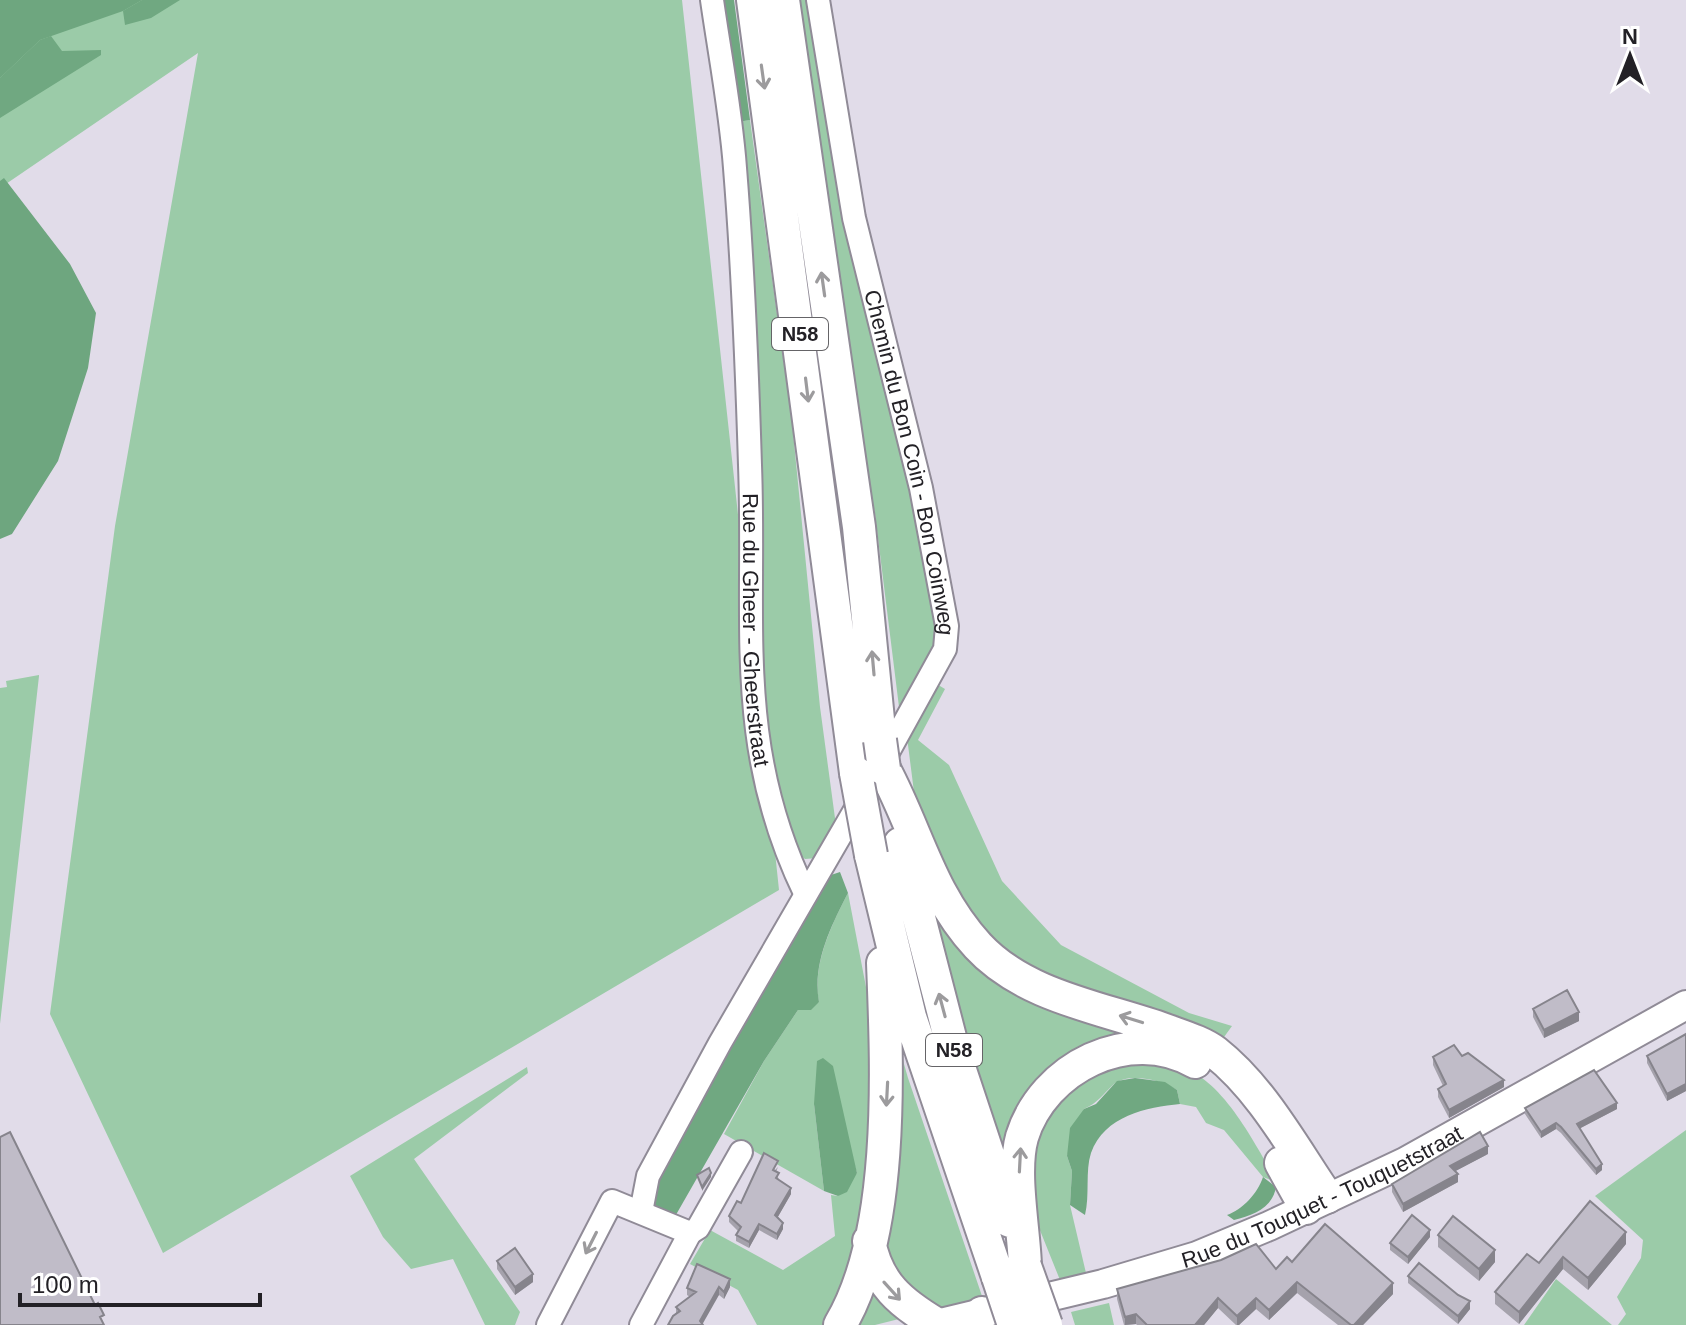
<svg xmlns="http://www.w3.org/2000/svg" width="1686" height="1325" viewBox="0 0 1686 1325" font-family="Arial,sans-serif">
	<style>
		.green { fill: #9bcba8 }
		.forest { fill: #70a881 }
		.water { fill: #6ea67f }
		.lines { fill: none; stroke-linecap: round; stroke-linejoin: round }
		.minor-casing { stroke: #908b97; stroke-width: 26 }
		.major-casing { stroke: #908b97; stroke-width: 32 }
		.highway-casing { stroke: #908b97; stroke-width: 36 }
		.minor { stroke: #fff; stroke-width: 22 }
		.major { stroke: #fff; stroke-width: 28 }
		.highway { stroke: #fff; stroke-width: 32 }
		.highway-bridge-casing { stroke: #908b97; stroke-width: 36; stroke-linecap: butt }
		.highway-bridge { stroke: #fff; stroke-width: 32 }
		.wall { fill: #a5a2ac }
		.shaded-wall { fill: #86848c }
		.building { fill: #c0bcc8; stroke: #86848c; stroke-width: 2 }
		.oneway { stroke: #9c9b9d }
		.labels { text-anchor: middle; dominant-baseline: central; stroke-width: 6; stroke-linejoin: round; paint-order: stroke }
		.shield { fill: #fff; stroke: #656467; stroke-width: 2 }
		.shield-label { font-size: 20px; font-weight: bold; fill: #232126 }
		.street-label { font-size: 22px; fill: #232126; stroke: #fff }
	</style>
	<rect width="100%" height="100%" fill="#e1dce9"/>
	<!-- green -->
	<path class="green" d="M0,0H682L757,689L738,122L750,120L792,422L820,707L837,833L818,858L805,859L792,848L766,767L779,890L163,1253L50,1014L115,526L198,53L0,188Z
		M797,0H813L913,479L941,638L900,715L875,514L855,409Z
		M39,675V676L0,1024V688L7,687L6,681Z
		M935,683L945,689L918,740L949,765L1002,881L1061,945L1189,1013L1232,1026L1219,1044L1045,978L989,940L928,852L914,792L907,737Z
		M848,893L870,1008L876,1107L858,1245L830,1325H757L738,1290L690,1264L710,1230L783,1270L835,1236L831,1195L838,1196L857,1173L852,1157L814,1104L824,1191L724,1134L764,1061L798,1010L819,1002C812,965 831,926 848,893Z
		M927,911L940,913L976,954L1209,1058L1244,1099L1203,1062L1078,1059L1010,1176L991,1128Z
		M888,1008L908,1078L983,1299L926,1313L907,1301L876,1239Z
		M1115,1062C1133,1063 1155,1060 1172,1064C1220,1074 1250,1136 1273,1174L1271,1180L1263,1177L1224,1130L1206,1123L1196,1107L1180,1104L1177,1090C1162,1080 1129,1072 1114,1084C1103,1094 1098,1103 1084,1109L1067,1156L1072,1171L1070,1205L1086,1273L1060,1280L1029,1203L1025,1175L1048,1105Z
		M527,1067L528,1073L414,1159L520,1312L515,1325H485L453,1259L411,1269L383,1237L350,1176Z
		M1686,1130V1325H1618L1626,1314L1617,1297L1641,1258L1643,1240L1595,1196Z
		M868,1275L907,1317L875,1325H848Z
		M1556,1279L1612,1325H1524Z
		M1109,1303L1114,1325H1075L1071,1312Z"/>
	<!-- forest -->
	<path class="forest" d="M142,0H180L151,18L125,25L123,11Z
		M720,0H734L750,120L738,122Z
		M51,36L62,51L101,50V55L0,118V78L40,40Z
		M840,872L848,893C831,926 812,964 819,1002L811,1010H798L764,1061L673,1220L648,1208L656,1183L708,1086L828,876Z
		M823,1058L833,1066L857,1173L847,1192L838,1196L824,1191L814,1104L817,1061Z
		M1135,1078L1165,1082L1177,1090L1180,1104C1147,1107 1104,1116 1091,1153C1085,1171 1090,1195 1085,1215L1070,1205L1072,1171L1067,1156L1070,1128L1084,1109L1096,1104L1117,1081Z
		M1263,1177L1276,1187C1272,1209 1253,1215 1234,1220L1227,1215C1242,1210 1258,1193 1263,1177Z"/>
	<!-- water -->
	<path class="water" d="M0,0H142L123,11L40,40L0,78Z
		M4,178L70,264L96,313L88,368L58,461L12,534L0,539V181Z"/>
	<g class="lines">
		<!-- minor casing -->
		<g class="minor-casing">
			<g id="minor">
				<path id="s1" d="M712,0C720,56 731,112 735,168C743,267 747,367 750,465C756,622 733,745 805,893"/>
				<path id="s2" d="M818,0L854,218L921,488L947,626L945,649L881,765"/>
				<path d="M641,1212L648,1176L720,1043L862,798"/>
				<path d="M690,1233L698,1228L741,1152"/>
				<path d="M548,1325L612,1201L690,1233L641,1325"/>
			</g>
		</g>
		<!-- major casing -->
		<g class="major-casing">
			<g id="major">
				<path id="s3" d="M932,1325L1103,1284L1197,1256L1269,1226L1405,1162L1686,1005"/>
			</g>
		</g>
		<!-- highway casing -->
		<g class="highway-casing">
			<path id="highway" d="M753,0L856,773
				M783,0L859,527L880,740
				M884,769C917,830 929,893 978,946C1025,997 1104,1008 1165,1030C1181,1036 1202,1042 1215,1052C1262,1089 1294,1149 1327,1197
				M900,844L953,1049L1010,1221
				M871,855L910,1017L998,1277
				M1281,1163L1306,1208
				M869,1241C877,1284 901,1303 936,1324
				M1025,1266C1024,1229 1012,1172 1022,1137C1043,1068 1129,1024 1195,1062
				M840,1325C895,1233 887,1067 883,963
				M974,1325L982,1313"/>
		</g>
		<!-- minor -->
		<use href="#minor" class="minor"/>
		<!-- major -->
		<use href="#major" class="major"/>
		<!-- highway -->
		<use href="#highway" class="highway"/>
		<!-- highway-bridge casing -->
		<g class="highway-bridge-casing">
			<path id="highway-bridge" d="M880,740L884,769
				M856,773L871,855
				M1025,1266L1046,1325
				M998,1277L1014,1325"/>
		</g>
		<!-- highway-bridge -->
		<use href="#highway-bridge" class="highway-bridge"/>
	</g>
	<!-- wall -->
	<path class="wall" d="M1533,1009L1579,1021L1544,1038L1533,1017Z
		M1686,1034V1091L1667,1101L1647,1063V1056Z
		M1462,1056L1504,1087L1449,1118L1438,1097V1089L1443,1086L1433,1065V1057Z
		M1525,1108L1617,1109L1580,1128L1602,1170L1596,1175L1561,1133L1556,1129L1541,1138L1525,1114Z
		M1488,1154L1455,1171L1458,1182L1403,1212L1392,1192V1184Z
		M778,1167L776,1172L779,1180L791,1194L777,1218L783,1229L777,1240L759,1230L749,1248L736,1241V1235L738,1231L729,1222V1216Z
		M1438,1235L1495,1262L1479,1281L1438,1247Z
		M1430,1237L1408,1264L1390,1250V1243Z
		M1626,1244L1588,1290L1563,1269L1519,1324L1495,1304V1292L1539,1263Z
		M497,1261L533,1282L515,1295L497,1269Z
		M1292,1262L1393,1294L1363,1325H1338L1297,1293L1269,1320L1256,1309L1239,1325H1236L1218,1308L1204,1325H1137L1136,1324L1124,1325L1117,1299V1289L1276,1269Z
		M1408,1276L1470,1309L1458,1324L1408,1283Z
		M730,1287L724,1299L719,1295L676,1314V1307L690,1297L687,1295V1288Z"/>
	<!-- shaded-wall -->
	<path class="shaded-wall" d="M1579,1012V1021L1544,1038V1030Z
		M1504,1080V1087L1449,1118V1110Z
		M1686,1084V1091L1667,1101V1094Z
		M1617,1103V1109L1577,1130V1124Z
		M1556,1123V1129L1541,1138V1132Z
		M1488,1146V1154L1450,1174V1166Z
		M1602,1164V1170L1596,1175V1169Z
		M711,1173V1177L702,1191V1187Z
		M1458,1174V1182L1403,1212V1204Z
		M791,1188V1194L775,1222V1215Z
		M783,1223V1229L777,1240V1234Z
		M759,1224V1230L749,1248V1242Z
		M1430,1230V1237L1408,1264V1257Z
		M1626,1232V1244L1588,1290V1278Z
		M1495,1250V1262L1479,1281V1269Z
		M1563,1257V1269L1519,1324V1312Z
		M533,1274V1282L515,1295V1287Z
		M730,1279V1287L724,1299V1292Z
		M1297,1282V1293L1269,1320V1310Z
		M1393,1283V1294L1363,1325H1354Z
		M719,1287V1295L702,1325L700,1321Z
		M1218,1298V1308L1204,1325H1195Z
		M1256,1298V1309L1239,1325H1237V1316Z
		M1470,1301V1309L1458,1324V1316Z
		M1136,1314V1324L1125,1325V1317Z"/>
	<!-- building -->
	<path class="building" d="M1567,990L1579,1012L1544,1030L1533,1009Z
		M1686,1034V1084L1667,1094L1647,1056Z
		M1454,1045L1462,1056L1468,1053L1504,1080L1449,1110L1438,1089L1446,1084L1433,1057Z
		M1594,1070L1617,1103L1577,1124L1602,1164L1596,1169L1561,1127L1556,1123L1541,1132L1525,1108Z
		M10,1132L95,1305L98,1303L104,1315L100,1317L104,1325H0V1137Z
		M1480,1132L1488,1146L1450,1166L1458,1174L1403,1204L1392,1184Z
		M764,1153L778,1161L773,1170L779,1173L776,1178L791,1188L775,1215L783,1223L777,1234L759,1224L749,1242L736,1235L741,1227L729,1216L737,1201L741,1203Z
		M709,1168L711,1173L702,1187L697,1175Z
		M1590,1201L1626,1232L1588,1278L1563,1257L1519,1312L1495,1292L1527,1254L1539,1263Z
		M1412,1215L1430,1230L1408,1257L1390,1243Z
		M1453,1216L1495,1250L1479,1269L1438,1235Z
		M1325,1224L1393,1283L1354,1325H1351L1297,1282L1269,1310L1256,1298L1237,1316L1218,1298L1195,1325H1147L1136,1314L1125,1317L1117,1289L1221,1260L1256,1244L1276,1269L1287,1257L1292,1262Z
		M515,1248L533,1274L515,1287L497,1261Z
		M1419,1263L1458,1295L1470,1301L1458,1316L1408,1276Z
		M697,1264L730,1279L724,1292L719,1287L700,1321L703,1325H668L673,1316L680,1311L676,1307L696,1292L687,1288Z"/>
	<!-- one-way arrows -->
	<defs><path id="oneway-shaft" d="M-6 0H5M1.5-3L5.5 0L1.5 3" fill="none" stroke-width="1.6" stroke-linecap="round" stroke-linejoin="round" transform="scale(2)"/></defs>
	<g class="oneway">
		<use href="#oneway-shaft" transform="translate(763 77) rotate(82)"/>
		<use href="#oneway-shaft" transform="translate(823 284) rotate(-98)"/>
		<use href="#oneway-shaft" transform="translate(807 390) rotate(83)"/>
		<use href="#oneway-shaft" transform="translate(873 663) rotate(-95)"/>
		<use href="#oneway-shaft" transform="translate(942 1005) rotate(-105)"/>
		<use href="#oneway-shaft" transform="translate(1131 1019) rotate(-163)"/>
		<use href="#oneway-shaft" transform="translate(887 1094) rotate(93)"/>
		<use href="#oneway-shaft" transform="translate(1020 1160) rotate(-87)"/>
		<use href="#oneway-shaft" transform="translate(591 1243) rotate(117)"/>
		<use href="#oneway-shaft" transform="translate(892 1291) rotate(48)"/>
	</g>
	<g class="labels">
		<!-- shield labels -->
		<g class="shield">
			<rect x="772" y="318" width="56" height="32" rx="6"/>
			<rect x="926" y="1034" width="56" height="32" rx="6"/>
		</g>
		<g class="shield-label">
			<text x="800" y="334">N58</text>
			<text x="954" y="1050">N58</text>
		</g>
		<!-- street labels -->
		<g class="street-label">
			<text stroke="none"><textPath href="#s2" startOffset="472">Chemin du Bon Coin - Bon Coinweg</textPath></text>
			<text stroke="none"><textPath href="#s1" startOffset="632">Rue du Gheer - Gheerstraat</textPath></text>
			<text stroke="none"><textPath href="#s3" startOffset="412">Rue du Touquet - Touquetstraat</textPath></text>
		</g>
	</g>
	<!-- north arrow -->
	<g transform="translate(1630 56)" stroke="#ffffff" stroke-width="6" paint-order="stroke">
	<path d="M0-6L14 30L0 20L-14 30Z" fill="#232126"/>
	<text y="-12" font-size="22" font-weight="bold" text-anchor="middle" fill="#232126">N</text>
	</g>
	<!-- scale -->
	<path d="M20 1293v12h240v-12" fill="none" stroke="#232126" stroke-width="4"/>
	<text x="32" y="1293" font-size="24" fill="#232126" stroke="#ffffff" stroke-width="6" paint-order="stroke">100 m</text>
</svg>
